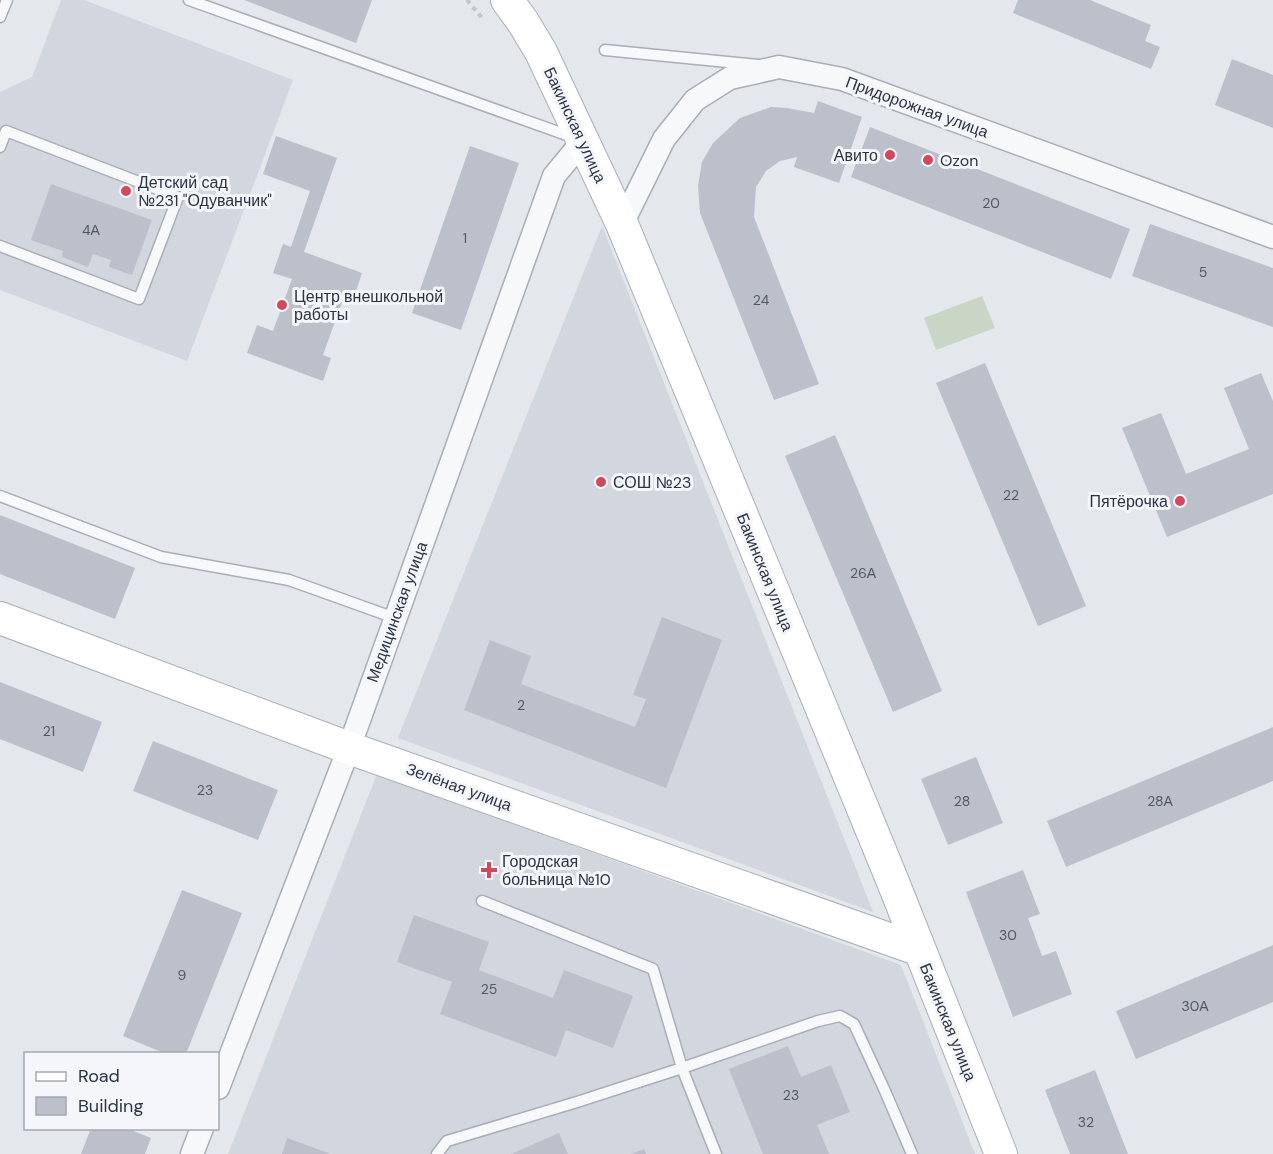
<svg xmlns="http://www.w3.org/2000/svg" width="1273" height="1154" viewBox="0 0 1273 1154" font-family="'DM Sans',sans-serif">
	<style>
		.built { fill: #d2d6de }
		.green { fill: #c9d6c5 }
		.building { fill: #bbc0ca }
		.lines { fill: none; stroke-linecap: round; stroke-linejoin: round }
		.lane-casing { stroke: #a9aeb7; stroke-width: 13 }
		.street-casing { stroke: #a9aeb7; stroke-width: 25 }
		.secondary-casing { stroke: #a9aeb7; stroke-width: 34 }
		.path { stroke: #c2c5cb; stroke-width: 4; stroke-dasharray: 4.5 4.5; stroke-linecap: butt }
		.lane { stroke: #f7f8fa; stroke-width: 10 }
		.street { stroke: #f7f8fa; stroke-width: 22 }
		.secondary { stroke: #fff; stroke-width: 32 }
		.poi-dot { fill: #d1495b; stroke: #f4f6f9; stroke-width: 2 }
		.labels { text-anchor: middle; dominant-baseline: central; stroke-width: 6; stroke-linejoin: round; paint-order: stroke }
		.number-label { font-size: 14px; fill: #4f5766 }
		.street-label { font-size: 16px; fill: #2b3445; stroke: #f4f6f9 }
		.poi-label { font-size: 16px; fill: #2b3445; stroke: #f4f6f9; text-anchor: start }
	</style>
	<rect width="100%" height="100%" fill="#e4e7ec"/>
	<!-- built -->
	<path class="built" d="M61,0H84L293,80L187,361L0,290V92L32,77Z
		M602,226L873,912L398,738Z
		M377,774L901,965L975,1154H228Z"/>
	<!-- green -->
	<path class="green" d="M982,296L995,328L936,350L924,318Z"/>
	<!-- building -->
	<path class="building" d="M244,0H372L356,43Z
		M1018,0H1090L1151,25L1145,41L1160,47L1151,69L1013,13Z
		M1232,59L1273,75V128L1215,105Z
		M818,101L862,117L839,183L794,167L797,157L780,161L766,171L756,187L754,217L819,384L774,400L700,213L698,186L702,162L713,143L740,118L771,107L787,108L814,113Z
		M870,127L1130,229L1111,279L851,177Z
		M276,136L337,158L304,252L362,273L354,297L345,294L323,355L331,358L323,381L247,353L257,325L273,331L292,279L273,273L283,244L291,247L310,191L263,174Z
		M470,146L519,163L461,330L412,313Z
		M51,184L152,220L132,275L109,267L111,260L93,254L88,267L62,257L63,251L31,240Z
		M1150,224L1273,268V327L1132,276Z
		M985,363L1086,606L1038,626L936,383Z
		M1261,373L1273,401V494L1167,537L1122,428L1161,413L1186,474L1249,449L1224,388Z
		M835,435L942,691L893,712L785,456Z
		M0,515L135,568L115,619L0,574Z
		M662,617L722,640L666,788L464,710L490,640L531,656L521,684L635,727L646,699L633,695Z
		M0,682L102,722L83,772L0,739Z
		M1273,727V781L1066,867L1047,821Z
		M153,741L278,790L258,840L133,791Z
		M976,757L1003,823L948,845L921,779Z
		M1023,870L1040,914L1028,918L1042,956L1056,951L1072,994L1013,1017L966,892Z
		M182,890L242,913L186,1054H166L123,1036Z
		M414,915L489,942L479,970L553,998L564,970L633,996L613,1048L566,1030L556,1057L440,1014L452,982L397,962Z
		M1273,945V1002L1136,1059L1116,1011Z
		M788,1046L801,1077L831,1065L850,1112L817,1125L829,1154H763L729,1069Z
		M1095,1070L1128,1154H1070L1045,1090Z
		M91,1128H126L151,1138L145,1154H81Z
		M559,1133L568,1154H511Z
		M287,1138L331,1154H282Z
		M644,1149L646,1154H631Z"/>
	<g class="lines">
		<!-- lane casing -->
		<g class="lane-casing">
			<path id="lane" d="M189,0L575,138
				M0,17L7,0
				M605,50L758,65
				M0,147L6,131L178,197L139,299L0,246
				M0,496L161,557L289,580L395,618
				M437,1154L447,1141L577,1102L682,1068L653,969L482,901
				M716,1154L682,1068L818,1021L840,1016L854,1024L885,1091L912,1154"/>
		</g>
		<!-- street casing -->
		<g class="street-casing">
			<path id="street" d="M622,224L664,139L695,100L730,78L779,67L842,79L1273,237
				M218,1088L349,748L554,176L583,141
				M192,1154L202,1128"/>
		</g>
		<!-- secondary casing -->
		<g class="secondary-casing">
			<path id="secondary" d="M507,0L523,22L541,52L622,224L891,877L1001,1154
				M0,618L349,748L920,950"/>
		</g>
		<!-- path -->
		<path class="path" d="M467,0L482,18"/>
		<!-- lane -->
		<use href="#lane" class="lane"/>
		<!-- street -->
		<use href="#street" class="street"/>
		<!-- secondary -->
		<use href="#secondary" class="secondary"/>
	</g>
	<!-- markers -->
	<g class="poi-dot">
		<circle cx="890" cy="155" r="6"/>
		<circle cx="928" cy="160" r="6"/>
		<circle cx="126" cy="191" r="6"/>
		<circle cx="282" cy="305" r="6"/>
		<circle cx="601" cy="482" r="6"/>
		<circle cx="1180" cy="501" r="6"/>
		<path d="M486 861h6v6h6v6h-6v6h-6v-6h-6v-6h6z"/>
	</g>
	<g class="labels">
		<!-- number labels -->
		<g class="number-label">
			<text x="991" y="203">20</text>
			<text x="91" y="230">4А</text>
			<text x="465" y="238">1</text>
			<text x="1203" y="272">5</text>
			<text x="761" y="300">24</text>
			<text x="1011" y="495">22</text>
			<text x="863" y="573">26А</text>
			<text x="521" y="705">2</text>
			<text x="49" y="731">21</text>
			<text x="205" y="790">23</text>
			<text x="962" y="801">28</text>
			<text x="1160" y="801">28А</text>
			<text x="1008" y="935">30</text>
			<text x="182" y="975">9</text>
			<text x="489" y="989">25</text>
			<text x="1195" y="1006">30А</text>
			<text x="791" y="1095">23</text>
			<text x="1086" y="1122">32</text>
		</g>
		<!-- street labels -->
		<g class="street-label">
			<text transform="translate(917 107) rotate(20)">Придорожная улица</text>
			<text transform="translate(575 125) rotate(65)">Бакинская улица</text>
			<text transform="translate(765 572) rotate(68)">Бакинская улица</text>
			<text transform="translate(397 612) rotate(-70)">Медицинская улица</text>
			<text transform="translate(459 787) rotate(20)">Зелёная улица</text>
			<text transform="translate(948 1022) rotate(68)">Бакинская улица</text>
		</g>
		<!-- poi labels -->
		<g class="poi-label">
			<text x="878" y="155" text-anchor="end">Авито</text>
			<text x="940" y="160">Ozon</text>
			<text x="138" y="182">Детский сад<tspan x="138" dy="18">№231 "Одуванчик"</tspan></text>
			<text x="294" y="296">Центр внешкольной<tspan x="294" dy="18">работы</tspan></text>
			<text x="613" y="482">СОШ №23</text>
			<text x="1168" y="501" text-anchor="end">Пятёрочка</text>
			<text x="502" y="861">Городская<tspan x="502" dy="18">больница №10</tspan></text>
		</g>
	</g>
	<!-- legend -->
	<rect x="24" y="1052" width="195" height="78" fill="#f4f6f9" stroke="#a4a8b1" stroke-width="1.5"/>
	<rect x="36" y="1072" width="30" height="9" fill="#ffffff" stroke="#a4a8b1" stroke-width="1.5"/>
	<text x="78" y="1082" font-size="18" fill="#2b3445">Road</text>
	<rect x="36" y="1097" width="30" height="18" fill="#bbc0ca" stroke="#a4a8b1" stroke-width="1.5"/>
	<text x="78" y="1112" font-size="18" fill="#2b3445">Building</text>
</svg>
